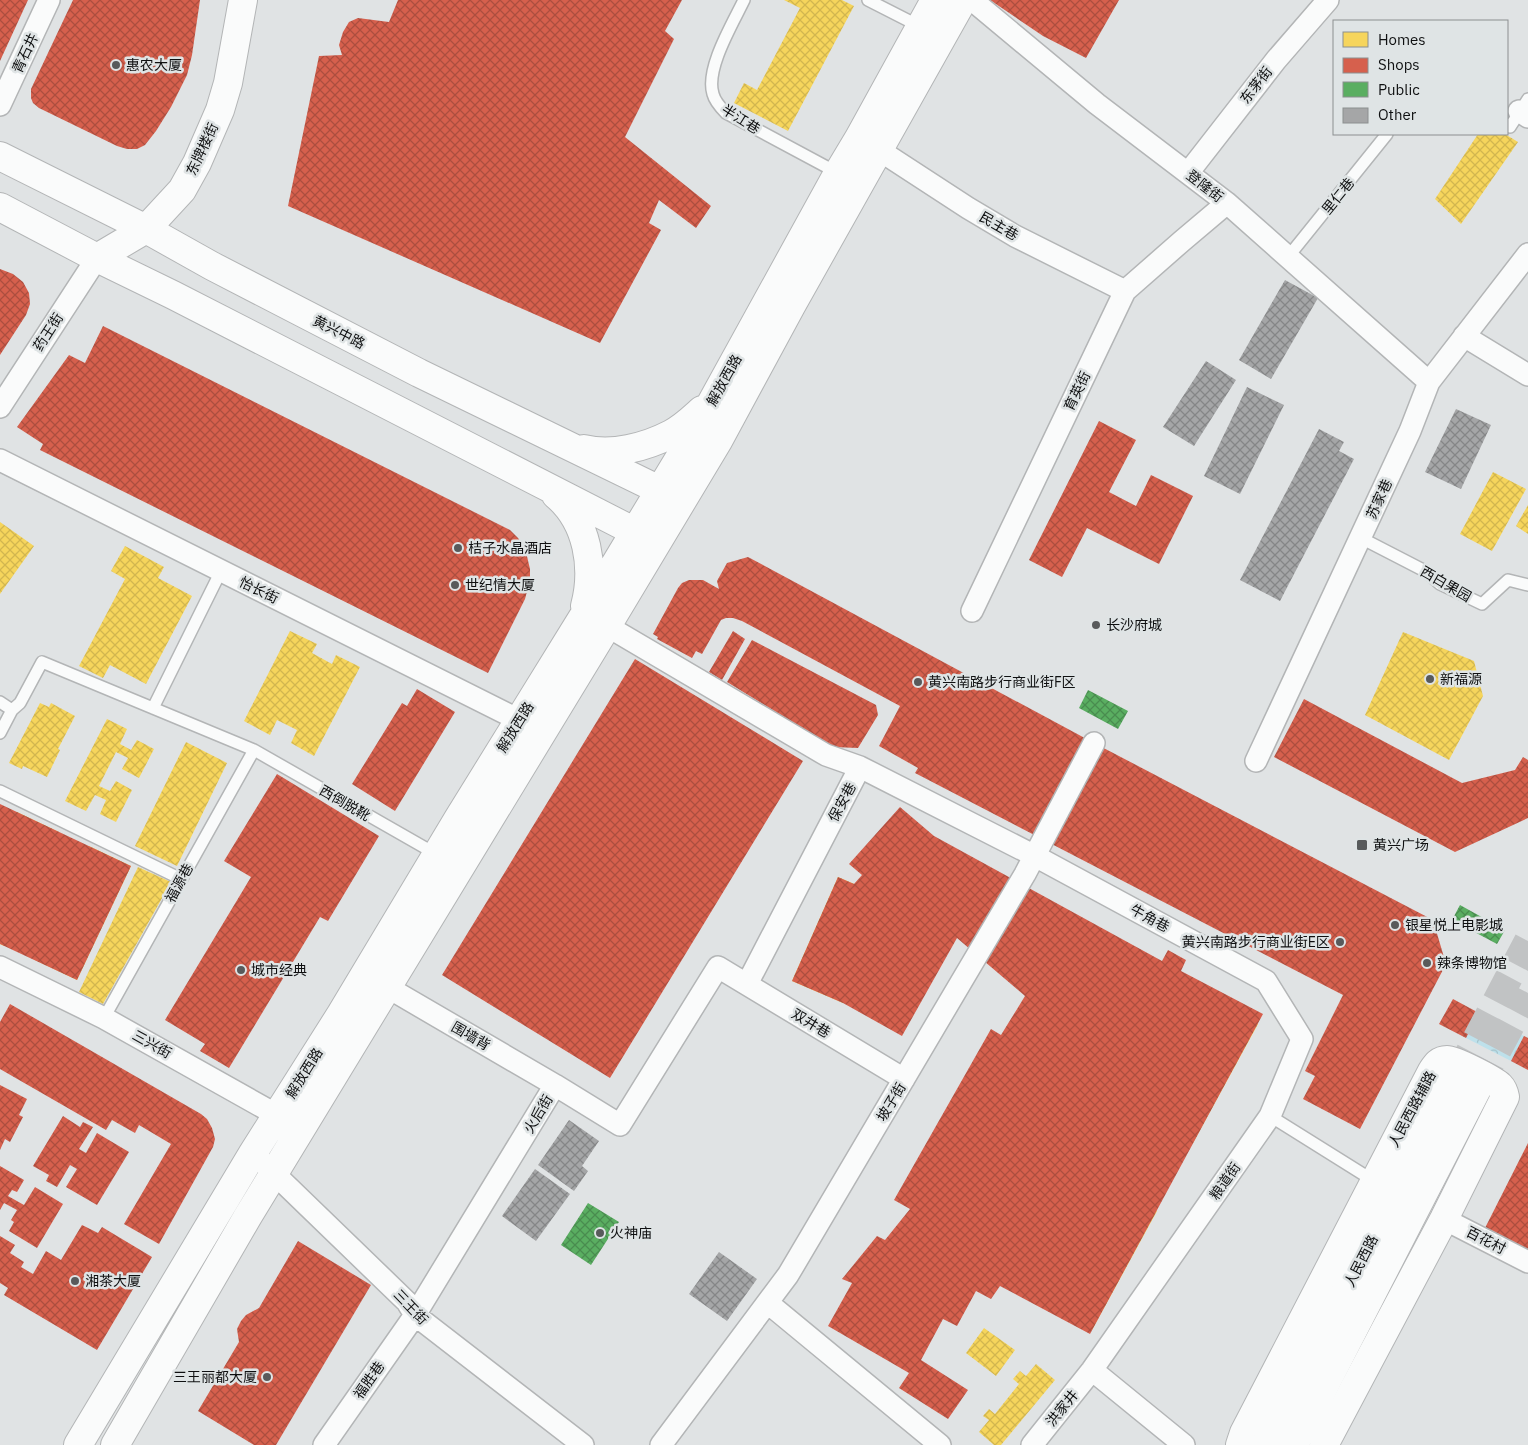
<svg xmlns="http://www.w3.org/2000/svg" width="1528" height="1445" viewBox="0 0 1528 1445" font-family="'IBM Plex Sans','Noto Sans SC',sans-serif">
	<style>
		.park { fill: url(#park-crowns) }
		.homes { fill: url(#homes-cross-hatch) }
		.shops { fill: url(#shops-cross-hatch) }
		.public { fill: url(#public-cross-hatch) }
		.building { fill: url(#building-cross-hatch) }
		.lines { fill: none; stroke-linecap: round; stroke-linejoin: round }
		.primary-tunnel { stroke: #c1c3c4; stroke-width: 28; stroke-dasharray: 28 14; stroke-linecap: butt }
		.lane-casing { stroke: #b3b5b6; stroke-width: 14 }
		.street-casing { stroke: #b3b5b6; stroke-width: 24 }
		.secondary-casing { stroke: #b3b5b6; stroke-width: 30 }
		.primary-casing { stroke: #b3b5b6; stroke-width: 30 }
		.lane { stroke: #fafbfb; stroke-width: 11 }
		.street { stroke: #fafbfb; stroke-width: 21 }
		.secondary { stroke: #fafbfb; stroke-width: 28 }
		.primary { stroke: #fafbfb; stroke-width: 28 }
		.poi-dot { fill: #585a5b; stroke: #dfe4e5; stroke-width: 2 }
		.labels { text-anchor: middle; dominant-baseline: central; stroke-width: 5; stroke-linejoin: round; paint-order: stroke }
		.street-label { font-size: 14px; fill: #0f1011; stroke: #dfe4e5 }
		.poi-label { font-size: 14px; fill: #0f1011; stroke: #dfe4e5; text-anchor: start }
	</style>
	<defs>
		<pattern id="park-crowns" width="20" height="18" patternUnits="userSpaceOnUse" patternTransform="scale(1.25)"><rect width="20" height="18" fill="#bee1eb"/><path d="M2 6a3 3 0 1 1 6 0M12 15a3 3 0 1 1 6 0" fill="none" stroke="#a2c0c8"/></pattern>
		<pattern id="homes-cross-hatch" width="8" height="8" patternUnits="userSpaceOnUse" patternTransform="scale(1.25)"><rect width="8" height="8" fill="#f6d55c"/><path d="M0 0l8 8M0 8l8-8" fill="none" stroke="#d2b64f"/></pattern>
		<pattern id="shops-cross-hatch" width="8" height="8" patternUnits="userSpaceOnUse" patternTransform="scale(1.25)"><rect width="8" height="8" fill="#d6604d"/><path d="M0 0l8 8M0 8l8-8" fill="none" stroke="#ac4e3f"/></pattern>
		<pattern id="public-cross-hatch" width="8" height="8" patternUnits="userSpaceOnUse" patternTransform="scale(1.25)"><rect width="8" height="8" fill="#5aae61"/><path d="M0 0l8 8M0 8l8-8" fill="none" stroke="#498c4f"/></pattern>
		<pattern id="building-cross-hatch" width="8" height="8" patternUnits="userSpaceOnUse" patternTransform="scale(1.25)"><rect width="8" height="8" fill="#a5a6a7"/><path d="M0 0l8 8M0 8l8-8" fill="none" stroke="#858687"/></pattern>
	</defs>
	<rect width="100%" height="100%" fill="#e0e3e4"/>
	<!-- park -->
	<path class="park" d="M1479,1013L1524,1036L1511,1061L1466,1038Z"/>
	<!-- homes -->
	<path class="homes" d="M784,0H842L854,6L788,131L734,103L744,83L757,90L800,8Z
		M1478,134H1505L1518,142L1461,224L1435,199Z
		M1493,472L1526,489L1492,551L1460,534Z
		M1528,505V534L1516,526Z
		M0,522L34,546L0,594Z
		M125,546L164,567L158,578L192,596L146,684L110,665L103,678L79,666L125,579L111,571Z
		M290,631L317,644L312,653L332,664L336,655L360,667L314,756L291,743L297,730L277,720L270,735L244,721Z
		M1403,632L1474,661L1483,696L1449,760L1365,715Z
		M40,703L49,707L51,703L75,716L58,749L60,750L47,777L23,766L22,769L9,763Z
		M107,719L127,729L120,744L131,750L137,740L154,749L139,778L122,769L128,758L116,752L99,786L110,791L116,781L132,790L116,822L100,814L106,800L95,795L86,811L65,801Z
		M186,742L227,763L177,866L135,846Z
		M17,812L59,832L4,946L0,944V848Z
		M89,846L131,866L77,980L35,960Z
		M138,867L171,882L103,1004L79,992Z
		M838,877L873,892L839,967L855,975L843,1003L792,981Z
		M1216,995L1232,1004L1223,1020L1233,1026L1240,1015L1258,1024L1193,1143L1173,1132L1180,1119L1171,1115L1163,1130L1146,1121L1169,1078L1179,1084L1180,1081L1186,1084L1189,1078L1196,1081L1208,1060L1200,1056L1206,1046L1191,1038Z
		M1114,1182L1131,1191L1122,1207L1132,1213L1139,1202L1157,1211L1092,1330L1072,1319L1078,1306L1070,1302L1062,1317L1045,1308L1068,1265L1077,1271L1079,1268L1085,1271L1088,1265L1095,1269L1107,1247L1099,1243L1105,1233L1090,1225Z
		M304,1248L328,1262L318,1280L336,1290L342,1278L364,1290L332,1346L308,1332L318,1314L305,1307L291,1331L264,1315L270,1304L267,1302L279,1281L291,1288L296,1280L284,1273L296,1252L300,1255Z
		M984,1328L1015,1350L996,1376L966,1353Z
		M249,1346L272,1359L261,1379L278,1389L286,1374L306,1386L274,1442L252,1429L262,1411L249,1404L235,1428L207,1412L211,1405L207,1402L222,1377L234,1384L238,1378L227,1372L239,1350L245,1354Z
		M1036,1364L1055,1380L1001,1445H994L979,1432L989,1420L983,1416L989,1409L995,1414L1019,1384L1013,1379L1020,1371L1026,1376Z"/>
	<!-- shops -->
	<path class="shops" d="M0,0H28L0,61Z
		M73,0H200L192,55L187,75L171,107L156,131L145,145L137,149H127L117,146L39,108L33,103L31,98V89Z
		M398,0H682L665,31L674,39L625,137L711,206L696,228L659,200L649,223L661,230L600,343L288,206L319,56L342,55L339,45L343,32L349,22L358,18L389,22Z
		M990,0H1119L1086,58L1043,36Z
		M0,269L13,274L23,282L29,293L30,304L26,315L0,355Z
		M103,326L510,530L518,538L525,548L530,569V580L525,599L488,673L40,450L43,444L17,427L69,355L85,363Z
		M1099,421L1136,440L1109,492L1136,506L1151,475L1193,496L1159,564L1087,528L1062,577L1029,560Z
		M748,557L1094,743L1433,920L1446,964L1360,1129L1303,1099L1315,1076L1305,1071L1343,995L915,773L918,768L879,746L900,706L742,621L733,618H726L721,620L702,654L696,651L692,658L657,639L658,637L653,634L678,588L682,583L689,580H703L719,589L717,581L727,563Z
		M733,631L745,639L722,680L709,672Z
		M752,640L876,705L878,715L858,748L833,747L727,682Z
		M635,659L803,761L610,1078L442,975Z
		M417,689L455,712L395,811L352,784L402,703L407,706Z
		M1304,699L1462,783L1515,770L1523,757L1528,760V818L1455,852L1274,757Z
		M277,774L379,836L328,921L320,917L229,1068L200,1051L205,1044L165,1020L251,877L224,861Z
		M0,804L131,866L77,980L0,944Z
		M900,807L934,836L1162,961L1168,950L1186,960L1181,971L1263,1014L1090,1334L1000,1286L991,1299L976,1291L957,1326L943,1319L921,1360L968,1390L948,1419L899,1388L909,1373L828,1326L852,1283L842,1279L877,1236L885,1240L910,1209L894,1200L991,1029L1001,1035L1025,996L957,938L902,1036L843,1003L792,981L838,877L854,884L862,875L849,864Z
		M1453,999L1479,1013L1466,1038L1439,1024Z
		M10,1004L201,1114L207,1119L212,1128L215,1139L213,1147L159,1244L124,1224L171,1144L139,1125L135,1133L112,1120L106,1130L0,1069V1022Z
		M1524,1036L1528,1038V1070L1511,1061Z
		M0,1085L27,1099L19,1115L23,1117L10,1142L5,1139L0,1150Z
		M63,1116L80,1127L83,1122L93,1127L79,1149L86,1153L97,1133L129,1152L97,1205L66,1187L77,1169L70,1165L57,1187L46,1181L49,1175L33,1166Z
		M1528,1143V1252L1484,1230Z
		M0,1166L24,1180L17,1192L12,1190L8,1196L24,1205L35,1187L63,1204L37,1248L9,1231L14,1222L11,1220L17,1210L4,1203L0,1210Z
		M82,1225L98,1233L102,1227L152,1257L97,1350L4,1295L8,1288L0,1283V1236L15,1245L10,1253L24,1262L21,1267L33,1274L46,1251L61,1260Z
		M298,1241L371,1285L276,1445H254L198,1411L239,1342L237,1329L241,1321L246,1315L259,1308Z"/>
	<!-- public -->
	<path class="public" d="M1088,690L1128,711L1118,729L1079,708Z
		M1460,905L1505,930L1497,944L1452,920Z
		M588,1203L619,1222L591,1265L561,1245Z"/>
	<!-- building -->
	<path class="building" d="M1285,280L1318,298L1271,379L1239,360Z
		M1206,361L1236,380L1194,446L1163,427Z
		M1247,387L1284,405L1240,494L1204,476Z
		M1456,409L1491,425L1461,489L1425,472Z
		M1319,429L1344,442L1339,451L1354,459L1280,601L1240,580Z
		M569,1120L599,1141L582,1166L588,1171L574,1191L538,1165Z
		M535,1169L570,1194L536,1241L502,1216Z
		M719,1252L757,1279L727,1321L689,1294Z"/>
	<g class="lines">
		<!-- primary-tunnel -->
		<path class="primary-tunnel" d="M1457,1076L1528,941
			M1478,1087L1528,993"/>
		<!-- lane casing -->
		<g class="lane-casing">
			<path id="lane" d="M744,0C733,23 705,69 713,94C715,102 721,108 726,113L838,173
				M868,0L921,27
				M1507,124L1510,127L1528,99
				M1288,257L1387,134
				M1361,538L1425,571L1440,584L1482,604L1508,580L1528,585
				M0,702L12,710L0,733
				M153,708L221,571
				M12,710L20,703L42,662L254,750L436,854
				M0,791L181,879
				M104,1018L254,750
				M1270,1116L1374,1181"/>
		</g>
		<!-- street casing -->
		<g class="street-casing">
			<path id="street" d="M972,0L1097,104L1227,203L1429,382
				M0,105L49,0
				M1519,111L1528,117
				M879,150L968,208L1015,236L1125,291
				M1188,173L1276,60L1328,0
				M1464,336L1528,375
				M0,407L97,258
				M0,460L519,720
				M972,611L1125,291L1182,241L1227,203
				M607,626L826,755L860,767
				M1256,761L1410,431L1429,382L1528,254
				M0,967L104,1018L291,1123
				M747,984L860,767L1035,856L1266,981L1302,1039L1270,1116L1092,1370L1032,1445
				M387,987L555,1085
				M253,1153L407,1302L415,1315L583,1445
				M1444,1219L1528,1262
				M768,1303L940,1445
				M1092,1370L1184,1445
				M324,1445L415,1315L555,1085L620,1125L718,967L904,1079
				M661,1445L788,1275L1025,874L1094,743"/>
		</g>
		<!-- secondary casing -->
		<g class="secondary-casing">
			<path id="secondary" d="M0,156L146,229L212,266L419,373L676,498
				M0,207L97,258L173,295L651,540
				M97,258L146,229L182,190L197,163L220,110L228,83L243,0
				M584,449C612,456 646,447 671,434C683,428 692,419 702,410
				M556,495C588,522 595,568 585,606
				M78,1445L253,1153L341,1014L458,819L599,591L697,429L838,173L859,138L935,0
				M115,1445L248,1216L607,626L718,441L791,306L963,0
				M1240,1445L1244,1433L1432,1071C1436,1065 1439,1060 1447,1060C1455,1060 1494,1080 1500,1086C1503,1089 1504,1092 1505,1097L1444,1219L1324,1445"/>
		</g>
		<!-- primary casing -->
		<g class="primary-casing">
			<path id="primary" d="M1265,1445L1275,1428L1457,1076
				M1294,1445L1478,1087"/>
		</g>
		<!-- lane -->
		<use href="#lane" class="lane"/>
		<!-- street -->
		<use href="#street" class="street"/>
		<!-- secondary -->
		<use href="#secondary" class="secondary"/>
		<!-- primary -->
		<use href="#primary" class="primary"/>
	</g>
	<!-- markers -->
	<g class="poi-dot">
		<circle cx="116" cy="65" r="5"/>
		<circle cx="458" cy="548" r="5"/>
		<circle cx="455" cy="585" r="5"/>
		<circle cx="1096" cy="625" r="5"/>
		<circle cx="1430" cy="679" r="5"/>
		<circle cx="918" cy="682" r="5"/>
		<rect x="1356" y="839" width="12" height="12" rx="2.5"/>
		<circle cx="1395" cy="925" r="5"/>
		<circle cx="1340" cy="942" r="5"/>
		<circle cx="1427" cy="963" r="5"/>
		<circle cx="241" cy="970" r="5"/>
		<circle cx="600" cy="1233" r="5"/>
		<circle cx="75" cy="1281" r="5"/>
		<circle cx="267" cy="1377" r="5"/>
	</g>
	<g class="labels">
		<!-- street labels -->
		<g class="street-label">
			<text transform="translate(25 53) rotate(-65)">青石井</text>
			<text transform="translate(1256 85) rotate(-52)">东茅街</text>
			<text transform="translate(741 119) rotate(32)">半江巷</text>
			<text transform="translate(202 149) rotate(-65)">东牌楼街</text>
			<text transform="translate(1205 186) rotate(38)">登隆街</text>
			<text transform="translate(1338 196) rotate(-51)">里仁巷</text>
			<text transform="translate(999 226) rotate(30)">民主巷</text>
			<text transform="translate(48 332) rotate(-57)">药王街</text>
			<text transform="translate(339 332) rotate(27)">黄兴中路</text>
			<text transform="translate(724 380) rotate(-61)">解放西路</text>
			<text transform="translate(1077 391) rotate(-64)">育英街</text>
			<text transform="translate(1379 499) rotate(-65)">苏家巷</text>
			<text transform="translate(1446 584) rotate(30)">西白果园</text>
			<text transform="translate(259 590) rotate(26)">怡长街</text>
			<text transform="translate(515 727) rotate(-58)">解放西路</text>
			<text transform="translate(842 802) rotate(-62)">保安巷</text>
			<text transform="translate(345 803) rotate(30)">西倒脱靴</text>
			<text transform="translate(179 883) rotate(-61)">福源巷</text>
			<text transform="translate(1150 918) rotate(28)">牛角巷</text>
			<text transform="translate(811 1023) rotate(31)">双井巷</text>
			<text transform="translate(471 1036) rotate(30)">围墙背</text>
			<text transform="translate(152 1044) rotate(29)">三兴街</text>
			<text transform="translate(304 1073) rotate(-58)">解放西路</text>
			<text transform="translate(891 1102) rotate(-59)">坡子街</text>
			<text transform="translate(1412 1109) rotate(-62)">人民西路辅路</text>
			<text transform="translate(538 1114) rotate(-59)">火后街</text>
			<text transform="translate(1225 1181) rotate(-55)">粮道街</text>
			<text transform="translate(1486 1240) rotate(27)">百花村</text>
			<text transform="translate(1361 1261) rotate(-63)">人民西路</text>
			<text transform="translate(411 1307) rotate(46)">三王街</text>
			<text transform="translate(369 1380) rotate(-55)">福胜巷</text>
			<text transform="translate(1062 1408) rotate(-51)">洪家井</text>
		</g>
		<!-- poi labels -->
		<g class="poi-label">
			<text x="126" y="65">惠农大厦</text>
			<text x="468" y="548">桔子水晶酒店</text>
			<text x="465" y="585">世纪情大厦</text>
			<text x="1106" y="625">长沙府城</text>
			<text x="1440" y="679">新福源</text>
			<text x="928" y="682">黄兴南路步行商业街F区</text>
			<text x="1373" y="845">黄兴广场</text>
			<text x="1405" y="925">银星悦上电影城</text>
			<text x="1330" y="942" text-anchor="end">黄兴南路步行商业街E区</text>
			<text x="1437" y="963">辣条博物馆</text>
			<text x="251" y="970">城市经典</text>
			<text x="610" y="1233">火神庙</text>
			<text x="85" y="1281">湘茶大厦</text>
			<text x="257" y="1377" text-anchor="end">三王丽都大厦</text>
		</g>
	</g>
	<!-- legend -->
	<rect x="1333" y="20" width="175" height="115" fill="#dfe4e5" stroke="#8c8f90"/>
	<rect x="1343" y="32" width="25" height="15" fill="#f6d55c" stroke="#8c8f90"/>
	<text x="1378" y="45" font-size="15" fill="#0f1011">Homes</text>
	<rect x="1343" y="58" width="25" height="15" fill="#d6604d" stroke="#8c8f90"/>
	<text x="1378" y="70" font-size="15" fill="#0f1011">Shops</text>
	<rect x="1343" y="82" width="25" height="15" fill="#5aae61" stroke="#8c8f90"/>
	<text x="1378" y="95" font-size="15" fill="#0f1011">Public</text>
	<rect x="1343" y="108" width="25" height="15" fill="#a5a6a7" stroke="#8c8f90"/>
	<text x="1378" y="120" font-size="15" fill="#0f1011">Other</text>
</svg>
